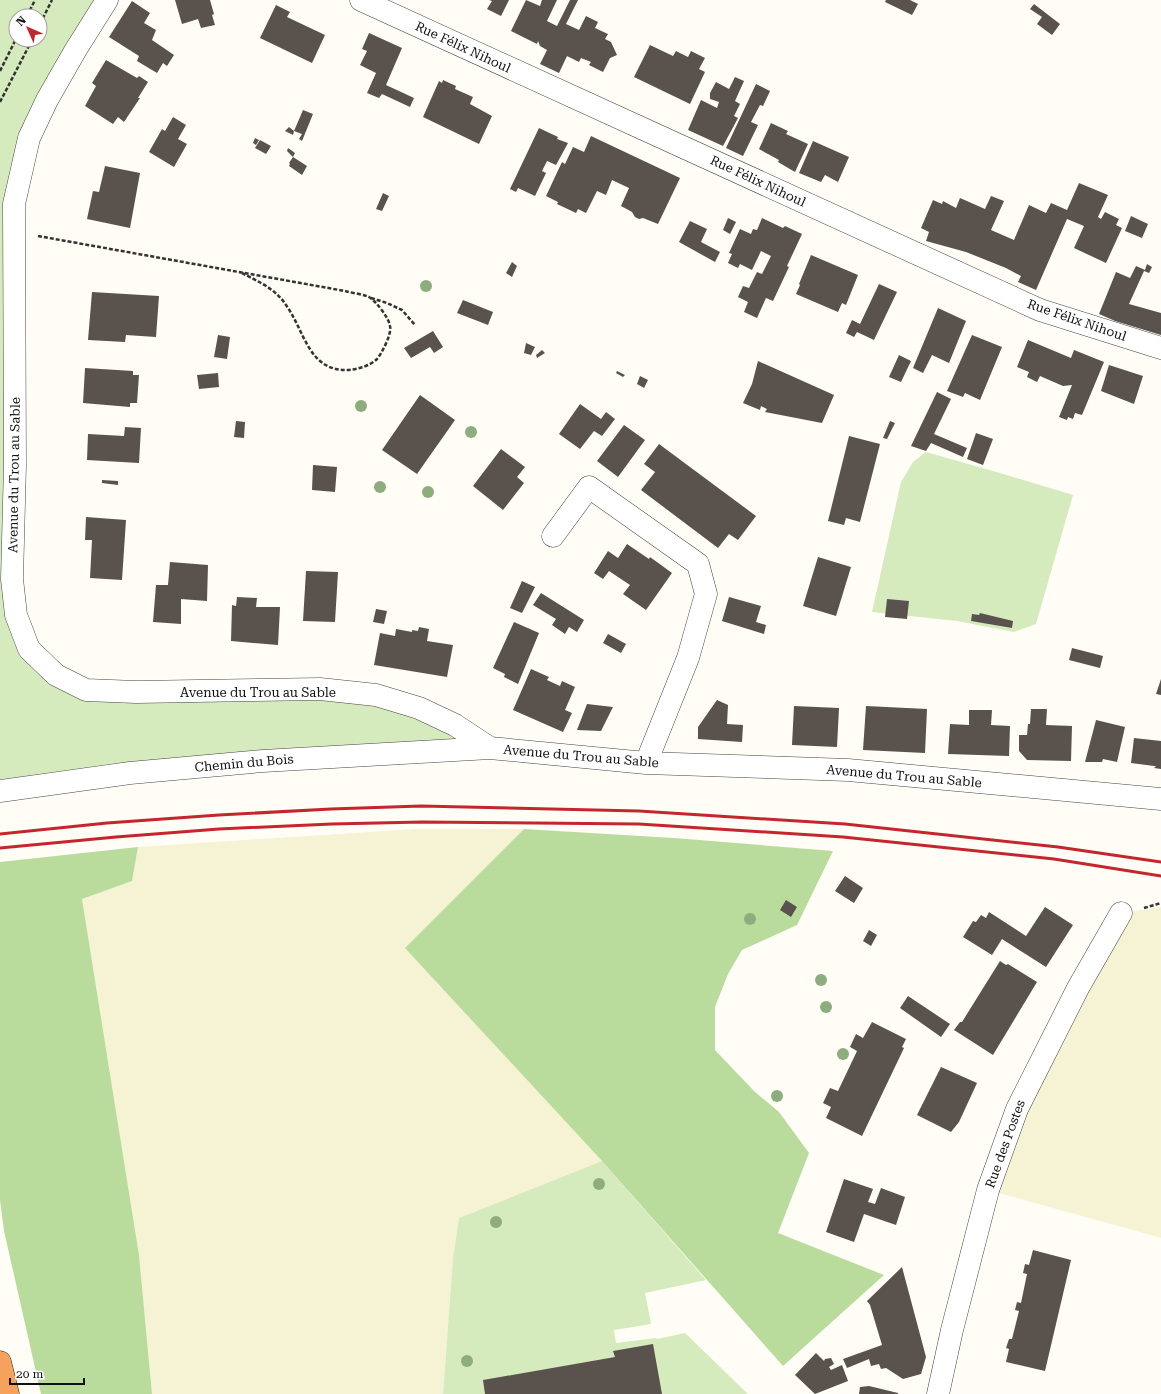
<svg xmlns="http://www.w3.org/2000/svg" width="1161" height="1394" viewBox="0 0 1161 1394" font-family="'Roboto Serif',serif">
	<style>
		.farmland { fill: #f6f3d4 }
		.green { fill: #d5ebbd; fill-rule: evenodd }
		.forest { fill: #b9dc9c }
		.building { fill: #5a524d }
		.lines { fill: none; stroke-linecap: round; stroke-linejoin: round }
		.minor-casing { stroke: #444; stroke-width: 23 }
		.motorway-casing { stroke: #222; stroke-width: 23 }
		.path { stroke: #333; stroke-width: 2.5; stroke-dasharray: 4 2; stroke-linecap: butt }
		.minor { stroke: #fff; stroke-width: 22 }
		.motorway { stroke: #f5a25d; stroke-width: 22 }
		.rail { stroke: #c4262e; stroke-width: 3 }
		.tree { fill: #8dad7f }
		.labels { text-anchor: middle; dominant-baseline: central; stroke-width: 4; stroke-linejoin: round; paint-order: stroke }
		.street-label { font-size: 13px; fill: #111; stroke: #fff }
	</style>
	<rect width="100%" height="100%" fill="#fffdf5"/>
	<!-- farmland -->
	<path class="farmland" d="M415,829H524L406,948L602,1161L459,1218L453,1258L443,1394H152L139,1255L82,899L132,881L138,847Z
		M1161,907V1238L988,1190L1121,913Z"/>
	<!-- green -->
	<path class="green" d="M0,0H102L20,174L12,579L29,649L86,690L376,695L490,748L130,773L0,779ZM16,16H40V40H16Z
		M926,452L1000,473L1073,495L1036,624L1014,632L957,621L872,612L901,482L913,462Z
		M602,1161L706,1280L645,1293L651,1324L614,1330L616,1343L656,1338L657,1339L685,1333L748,1394H443L453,1258L459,1218Z"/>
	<!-- forest -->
	<path class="forest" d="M524,829L674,838L833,851L797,925L742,950L728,974L715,1007V1050L755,1092L779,1112L809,1153L778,1233L884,1275L783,1366L602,1161L405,948Z
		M138,847L132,881L82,899L139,1255L152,1394H41L4,1231L0,1200V862Z"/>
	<!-- building -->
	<path class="building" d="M175,0H210L214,14L212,15L215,25L201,28L198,19L182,24Z
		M489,0H509L501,16L487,9L492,1Z
		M526,0L540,6L542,0H557L547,21L557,26L570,0H578L566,24L579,30L586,16L598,22L595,28L608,34L605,39L611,42L617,55L610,58L603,72L589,65L591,62L581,58L579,62L567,56L576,37L559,73L540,64L547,50L540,46L538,41L537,44L511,31Z
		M886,0H910L918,4L912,15L885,2Z
		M132,1L150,13L144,23L156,30L152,40L174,55L167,66L163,63L157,73L137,61L139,56L109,37Z
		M1034,4L1060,24L1052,35L1037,24L1042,17L1030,9Z
		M276,5L290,12L287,17L325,35L312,63L260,38Z
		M369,33L402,48L386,85L414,98L410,107L382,94L379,98L367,93L376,73L360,65L367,51L362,49Z
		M650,45L673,56L676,51L688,57L691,51L705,58L699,69L705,72L690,104L634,77Z
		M106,60L137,78L139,76L148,82L138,98H140L124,122L118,117L113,124L85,106L96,86L92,83Z
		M735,77L744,81L735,101L740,104L734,116L738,118L723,146L688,130L701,100L717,108L719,102L710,99V93L716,82L729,89Z
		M443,80L456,86L455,89L473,97L470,104L492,116L479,144L423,117L439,81L442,83Z
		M756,84L770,91L763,106L760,105L751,122L758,125L743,156L726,148Z
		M303,110L313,114L302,141L299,139L302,134L294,131Z
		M173,117L186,125L178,139L187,144L174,167L149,152L162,129L165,131Z
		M771,123L788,131L786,134L808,144L795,172L778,162L779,160L759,149Z
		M289,127L294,131L293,135L285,131Z
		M539,128L558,137L557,139L568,143L556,165L547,161L542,171L546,173L535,196L518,188L516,192L510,189Z
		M591,136L680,178L658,224L643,218L639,219L635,217L632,212L621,206L629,188L612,180L606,195L597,191L586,213L578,209L576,213L557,204L558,202L546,196L562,162L565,164L573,147L584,152Z
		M255,138L259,140L256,145L253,143Z
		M260,140L271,146L266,154L255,148Z
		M813,141L849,157L838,182L825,175L821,182L799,173Z
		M288,148L295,153L293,157L287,151Z
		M293,157L307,166L302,175L289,166L290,164L289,163Z
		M105,166L140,173L130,228L87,219L93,191L99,192Z
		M1079,183L1108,195L1098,217L1101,219L1105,212L1119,219L1116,225L1122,228L1106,263L1074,248L1084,226L1067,219L1036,290L1018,282L1021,276L1006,268L966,252L926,241L929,232L921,228L933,200L942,204L943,201L956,208L960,198L985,209L991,196L1004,201L991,230L1014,240L1029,205L1046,213L1051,203L1067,210Z
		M383,193L389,196L382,211L376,209Z
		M1131,216L1148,224L1142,238L1125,231Z
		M728,218L736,222L730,234L723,230Z
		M762,218L783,228L785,226L802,234L787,266L789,267L773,301L766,298L757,318L744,312L748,302L738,297L743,286L749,288L757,272L762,274L771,256L761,251L752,270L740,264L738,268L728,263L732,254L729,253L740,229L751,234L753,229L757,230Z
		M690,221L707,229L701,242L720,252L715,262L679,242Z
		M811,255L858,275L846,305L842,303L838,312L796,294L800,285L799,284Z
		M512,262L517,266L512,277L506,273Z
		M1147,264L1152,267L1149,273L1144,271L1129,304L1161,313V335L1115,321L1099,314L1116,272L1130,278L1136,266L1145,270Z
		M879,284L897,292L874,340L857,332L854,337L846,333L852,320L860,324Z
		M92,292L159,296L156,337L126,335L125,342L88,340Z
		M463,300L493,312L488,325L457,313Z
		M938,308L966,321L949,363L932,355L923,373L913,368Z
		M433,331L443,347L434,353L430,347L411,358L404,348Z
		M218,335L230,337L227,359L214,357Z
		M972,335L1002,347L980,400L965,393L963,397L947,391Z
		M1028,340L1071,358L1074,350L1104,362L1082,415L1075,413L1073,419L1068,417L1067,420L1059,417L1072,385L1063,386L1040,376L1037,382L1027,377L1029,372L1017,367Z
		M526,343L535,347L531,355L524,353Z
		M542,350L545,353L537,358L536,355Z
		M899,355L911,361L901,382L889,377Z
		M758,361L834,395L822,423L765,412L767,409L761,406L760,410L743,403L752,384Z
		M1109,365L1143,376L1134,404L1101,391Z
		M85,368L133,371V375H139L137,403H130V407L83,403Z
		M617,371L625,375L623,377L616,373Z
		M218,373L219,387L199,389L197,375Z
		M640,376L648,380L644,388L637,384Z
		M937,392L951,399L934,434L967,448L963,457L931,443L926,451L911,446Z
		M420,395L455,420L417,474L382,450Z
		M580,404L601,419L606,412L615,419L602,436L594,431L580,449L559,434Z
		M236,421L245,422L244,438L234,437Z
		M890,421L895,423L887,439L883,438Z
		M624,425L645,440L618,477L597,461Z
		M125,427L141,428L139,463L87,460L88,434L124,436Z
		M976,433L993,439L983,465L967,459Z
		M849,436L880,444L860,522L846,518L844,525L828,521Z
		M659,444L756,516L738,540L729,534L718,548L641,490L655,472L644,464Z
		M501,449L525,467L517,477L524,483L503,510L473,486Z
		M313,465L337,467L335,492L312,490Z
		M102,480L118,481V485L102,483Z
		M86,517L126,520L122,580L90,578L92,540H85Z
		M627,544L649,559L650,557L672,573L646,610L623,594L630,585L609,571L603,579L594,573L608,551L618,558Z
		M818,557L851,567L836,616L803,606Z
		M170,562L208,565L207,601L181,599V624L153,622L156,585H168Z
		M306,571L338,572L335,622L303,621Z
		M522,581L535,587L522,613L510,608Z
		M541,593L584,620L577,632L569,627L565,634L552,625L556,619L533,605Z
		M237,597L257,598L256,607H280L278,645L231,641L232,605L236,606Z
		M729,597L761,606L756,622L766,625L764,634L722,621Z
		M887,599L909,601L907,619L885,617Z
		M376,609L387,611L384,624L373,622Z
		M980,613L1013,621L1012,628L971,621L972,614L979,615Z
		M514,622L539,633L518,684L504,677L505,674L493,668Z
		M419,627L429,629L427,641L453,645L447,677L374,665L380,633L395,636L396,629L412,632V630L418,631Z
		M608,634L626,644L621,653L603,643Z
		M1072,648L1103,656L1100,668L1069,660Z
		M531,669L549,677L547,680L560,686L562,681L575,687L565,710L572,713L563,732L513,710Z
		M1161,679V695L1156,694Z
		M717,700L728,705L727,724L743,725L742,742L698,739V727Z
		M587,704L613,707L601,731L577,730Z
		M794,706L839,708L837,747L792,745Z
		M866,706L927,709L925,753L863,750Z
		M1031,709H1047L1046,725L1072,726L1071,761L1027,760L1019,751V735H1027L1028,724H1030Z
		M969,710H992L991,725L1010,726L1009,756L948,754L950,724L969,725Z
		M1096,720L1125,727L1117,762L1103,759L1102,762H1085Z
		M1134,738L1161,741V769L1154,768L1156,766H1154L1131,763Z
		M845,876L863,888L854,903L835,891Z
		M786,900L797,907L791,917L780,910Z
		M1045,907L1073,925L1046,967L1002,939L992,955L963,937L973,921L976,922L981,915L986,918L989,912L1026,936Z
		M869,930L877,935L871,946L863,941Z
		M1000,961L1006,965L1008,964L1037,982L993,1055L954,1030L960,1022H962Z
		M908,996L950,1024L941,1037L900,1008Z
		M872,1022L906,1039L902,1047L904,1048L862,1136L826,1118L831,1107L823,1103L830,1088L838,1091L857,1051L850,1047L856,1034L863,1038Z
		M941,1067L977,1083L959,1122L951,1132L917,1115Z
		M844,1179L873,1189L868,1202L875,1204L881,1188L905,1197L896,1225L864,1214L854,1242L826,1232Z
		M1033,1250L1071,1260L1045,1371L1006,1362L1009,1349L1006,1348L1009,1339H1012L1019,1311L1015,1310L1017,1302L1021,1303L1027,1274L1023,1273L1025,1264L1029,1265Z
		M902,1267L926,1357L921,1374L903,1379L886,1368L881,1369L879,1364L871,1366L869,1359L847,1368L843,1359L882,1345L870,1305L867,1301Z
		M653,1344L662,1394H485L483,1380L615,1357L613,1351Z
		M816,1353L824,1361L825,1359L831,1358L834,1364L829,1367L831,1370L842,1365L848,1381L815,1394L795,1375Z
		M869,1386L898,1393V1394H859L860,1387Z"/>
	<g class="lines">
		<!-- minor casing -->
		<g class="minor-casing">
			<path id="minor" d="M107,0L75,51L47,100L29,138L14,204L15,465L12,579L16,615L29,649L56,675L86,690L136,692L320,689L376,695L419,708L455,725L490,748L646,763L848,770L1161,799
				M361,0L1040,310L1161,348
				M553,536L589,487L698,564L706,594L688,658L646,763
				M0,791L130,773L263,761L490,748
				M938,1394L952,1330L988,1190L1017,1109L1078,988L1121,913"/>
		</g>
		<!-- motorway casing -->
		<g class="motorway-casing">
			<path id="motorway" d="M0,1362L8,1394"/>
		</g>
		<!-- path -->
		<path class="path" d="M27,16L35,0
			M40,24L52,0
			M0,71L16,39
			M0,102L32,40
			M38,236L345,291C352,293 362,294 369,297C376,301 389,318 390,326C392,334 382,353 377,359C370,366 358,369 349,370C308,372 305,331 286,305C275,288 257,281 240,272
			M371,298L387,303L402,310L415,325
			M1144,908L1161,903"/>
		<!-- minor -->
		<use href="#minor" class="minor"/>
		<!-- motorway -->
		<use href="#motorway" class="motorway"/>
		<!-- rail -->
		<path class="rail" d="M0,834L107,823L219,815L331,809L421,806L639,811L845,824L1058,847L1161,862
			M0,848L116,837L219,829L332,824L422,822L639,824L843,837L1054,859L1161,876"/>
	</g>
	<!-- trees -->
	<g class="tree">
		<circle cx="426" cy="286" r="6"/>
		<circle cx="361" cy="406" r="6"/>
		<circle cx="471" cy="432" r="6"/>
		<circle cx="380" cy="487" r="6"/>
		<circle cx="428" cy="492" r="6"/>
		<circle cx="750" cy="919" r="6"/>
		<circle cx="821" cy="980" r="6"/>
		<circle cx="826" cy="1007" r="6"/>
		<circle cx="843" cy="1054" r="6"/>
		<circle cx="777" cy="1096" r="6"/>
		<circle cx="599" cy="1184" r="6"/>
		<circle cx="496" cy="1222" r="6"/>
		<circle cx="467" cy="1361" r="6"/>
	</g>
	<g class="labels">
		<!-- street labels -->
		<g class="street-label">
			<text transform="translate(463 47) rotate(25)">Rue Félix Nihoul</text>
			<text transform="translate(758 181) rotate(25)">Rue Félix Nihoul</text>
			<text transform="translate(1077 320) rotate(19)">Rue Félix Nihoul</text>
			<text transform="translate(14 475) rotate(-89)">Avenue du Trou au Sable</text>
			<text x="258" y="692">Avenue du Trou au Sable</text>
			<text transform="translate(581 756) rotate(5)">Avenue du Trou au Sable</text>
			<text transform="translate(244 763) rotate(-5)">Chemin du Bois</text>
			<text transform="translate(904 776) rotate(5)">Avenue du Trou au Sable</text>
			<text transform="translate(1005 1144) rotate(-70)">Rue des Postes</text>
		</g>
	</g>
	<!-- north arrow -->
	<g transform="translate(28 28) rotate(315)"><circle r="19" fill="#ffffff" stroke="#a0a0a0"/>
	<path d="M0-3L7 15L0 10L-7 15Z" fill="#c4262e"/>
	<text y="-6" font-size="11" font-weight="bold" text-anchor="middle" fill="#111111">N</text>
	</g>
	<!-- scale -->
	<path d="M10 1378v6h74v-6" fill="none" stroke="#111111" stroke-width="2"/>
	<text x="16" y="1378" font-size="12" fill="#111111" stroke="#ffffff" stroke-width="3" paint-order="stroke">20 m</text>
</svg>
